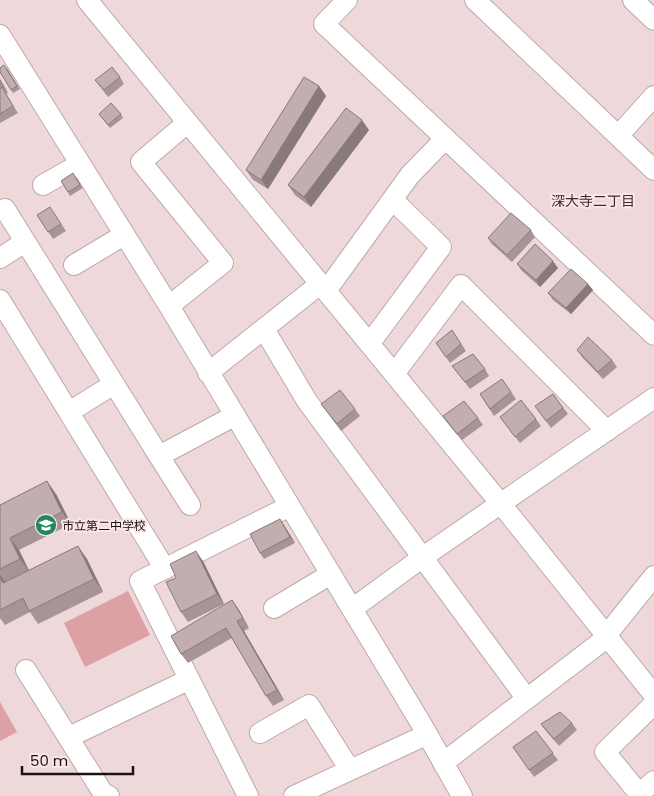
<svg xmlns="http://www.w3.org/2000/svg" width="654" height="796" viewBox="0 0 654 796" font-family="Poppins,'Noto Sans JP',sans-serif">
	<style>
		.green { fill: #dca0a5 }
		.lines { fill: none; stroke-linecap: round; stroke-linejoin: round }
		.minor-casing { stroke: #bda8aa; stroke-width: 22 }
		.minor { stroke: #fff; stroke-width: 20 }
		.wall { fill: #a79596 }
		.shaded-wall { fill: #88797a }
		.building { fill: #c2adaf; stroke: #88797a }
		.labels { text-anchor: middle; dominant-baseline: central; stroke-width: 4; stroke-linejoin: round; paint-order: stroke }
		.poi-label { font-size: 12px; fill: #1b1314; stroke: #fce5e7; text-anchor: start }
		.neighbourhood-label { font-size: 14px; fill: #3c2c2d; stroke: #fce5e7 }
	</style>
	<rect width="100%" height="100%" fill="#eed8da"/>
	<!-- green -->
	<path class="green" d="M128,591L150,635L85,667L64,623Z
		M0,702L17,732L0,741Z"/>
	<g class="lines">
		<!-- minor casing -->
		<g class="minor-casing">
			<path id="minor" d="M87,0L501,504L654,695
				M347,0L324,24L654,335
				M475,0L654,170
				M633,0L654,20
				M0,35L169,306L422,725L462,796
				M618,136L654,96
				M43,185L80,164
				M5,209L159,456L234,416
				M0,258L25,242
				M74,265L124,235
				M326,291L410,175L445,139
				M0,300L165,569
				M169,306L223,263L141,162L187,123
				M264,329L307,401L527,699
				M370,343L441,247L393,200
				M208,373L320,284
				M394,374L461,285L607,431
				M69,412L114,384L121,395
				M152,445L190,505
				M274,608L331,574
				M352,609L423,557L654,398
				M26,670L103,793L109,796
				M260,733L309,705L350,770
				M69,737L188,680
				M443,763L601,642L654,576
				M639,794L654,781
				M248,796L140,581L290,506
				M294,796L426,735
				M641,796L605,752L654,704"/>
		</g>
		<!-- minor -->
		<use href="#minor" class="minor"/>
	</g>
	<!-- wall -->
	<path class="wall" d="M7,68L20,89L13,93L0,72Z
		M120,77L124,84L108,97L95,80Z
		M0,79L8,93L6,94L18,113L0,123Z
		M319,86L326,96L268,189L253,180L246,170Z
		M99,114H121L123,118L110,128Z
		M369,130L311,207L295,195L288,185Z
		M73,173L83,188L70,196L61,181Z
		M50,207L66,231L53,239L37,215Z
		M531,230L535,237L512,262L492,244L488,238Z
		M517,264L558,268L540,287L521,270Z
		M588,284L593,290L571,314L553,300L548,293Z
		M452,330L466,351L450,363L436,343Z
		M577,350L612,360L617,367L603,379L582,357Z
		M452,366L485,369L489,376L470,389Z
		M502,379L516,399L494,416L480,394Z
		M553,394L568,414L551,428L535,406Z
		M321,404L355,409L360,416L341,431Z
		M443,416L478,418L483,425L462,440Z
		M500,417L536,419L541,426L520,443Z
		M56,494L71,524L19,550L29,570L87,559L103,592L38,624L30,612L5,625L0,618V505Z
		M280,519L295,543L264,559L260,553Z
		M203,561L224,604L188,622L181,612L176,578Z
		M232,600L239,610L249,628L244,631L284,700L273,706L266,696L232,638L188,663L181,654Z
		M572,723L577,730L559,746L546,731L541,724Z
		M536,731L558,760L534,777L513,747Z"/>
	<!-- shaded-wall -->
	<path class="shaded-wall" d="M0,79L8,93L0,81Z
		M319,86L326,96L268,189L261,180Z
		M362,120L369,130L311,207L304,197Z
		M553,261L558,268L540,287L536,280Z
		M588,284L593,290L571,314L566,308Z
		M47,481L56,494L71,524L62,512Z
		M280,519L284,525L295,543L290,537Z
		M10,538L19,550L29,571L20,559Z
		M78,546L87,559L103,592L94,579Z
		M196,551L203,561L224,604L217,594Z
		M0,575L6,583H3L0,577Z
		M232,600L239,610L249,628L243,618Z
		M237,621L244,631L284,700L277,690Z"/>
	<!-- building -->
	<path class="building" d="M4,65L17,86L11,90L0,72V68Z
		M112,67L120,77L104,90L95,80Z
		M304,77L319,86L261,180L246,170Z
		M2,87L13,106L0,114V89Z
		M111,103L121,114L108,125L99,114Z
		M346,108L362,120L304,197L288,185Z
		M73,173L80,185L68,192L61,181Z
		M50,207L61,224L48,232L37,215Z
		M511,213L531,230L507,255L488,238Z
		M535,244L553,261L536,280L517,264Z
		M571,269L588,284L566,308L548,293Z
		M452,330L461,344L446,357L436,343Z
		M588,337L612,360L598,372L577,350Z
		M473,354L485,369L465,382L452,366Z
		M502,379L511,392L490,409L480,394Z
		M340,390L355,409L337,424L321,404Z
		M553,394L563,408L546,421L535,406Z
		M521,400L536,419L515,437L500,417Z
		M464,401L478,418L457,434L443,416Z
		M47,481L62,512L10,538L20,559L0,569V505Z
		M280,519L290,537L260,553L250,534Z
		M78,546L94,579L29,611L23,598L0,610V577L3,583Z
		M196,551L217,594L181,612L166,582L176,578L170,564Z
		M232,600L243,618L237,621L277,690L266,696L226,628L181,654L171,636Z
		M560,712L572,723L554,739L541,724Z
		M536,731L553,753L529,770L513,747Z"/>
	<!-- icons -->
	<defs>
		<g id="school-disc" transform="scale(1.125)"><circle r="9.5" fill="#228660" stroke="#fce5e7"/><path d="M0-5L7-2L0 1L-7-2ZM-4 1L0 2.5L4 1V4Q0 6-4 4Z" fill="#fff"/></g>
	</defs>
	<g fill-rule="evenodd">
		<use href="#school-disc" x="46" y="525"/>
	</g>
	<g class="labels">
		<!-- poi labels -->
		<g class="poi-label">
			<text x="62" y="525">市立第二中学校</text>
		</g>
		<!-- neighbourhood labels -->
		<g class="neighbourhood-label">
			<text x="593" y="201">深大寺二丁目</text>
		</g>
	</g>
	<!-- scale -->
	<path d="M22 766v8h111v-8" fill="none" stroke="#1b1314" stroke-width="2.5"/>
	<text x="30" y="766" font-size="15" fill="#1b1314" stroke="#fce5e7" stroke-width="4" paint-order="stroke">50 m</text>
</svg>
